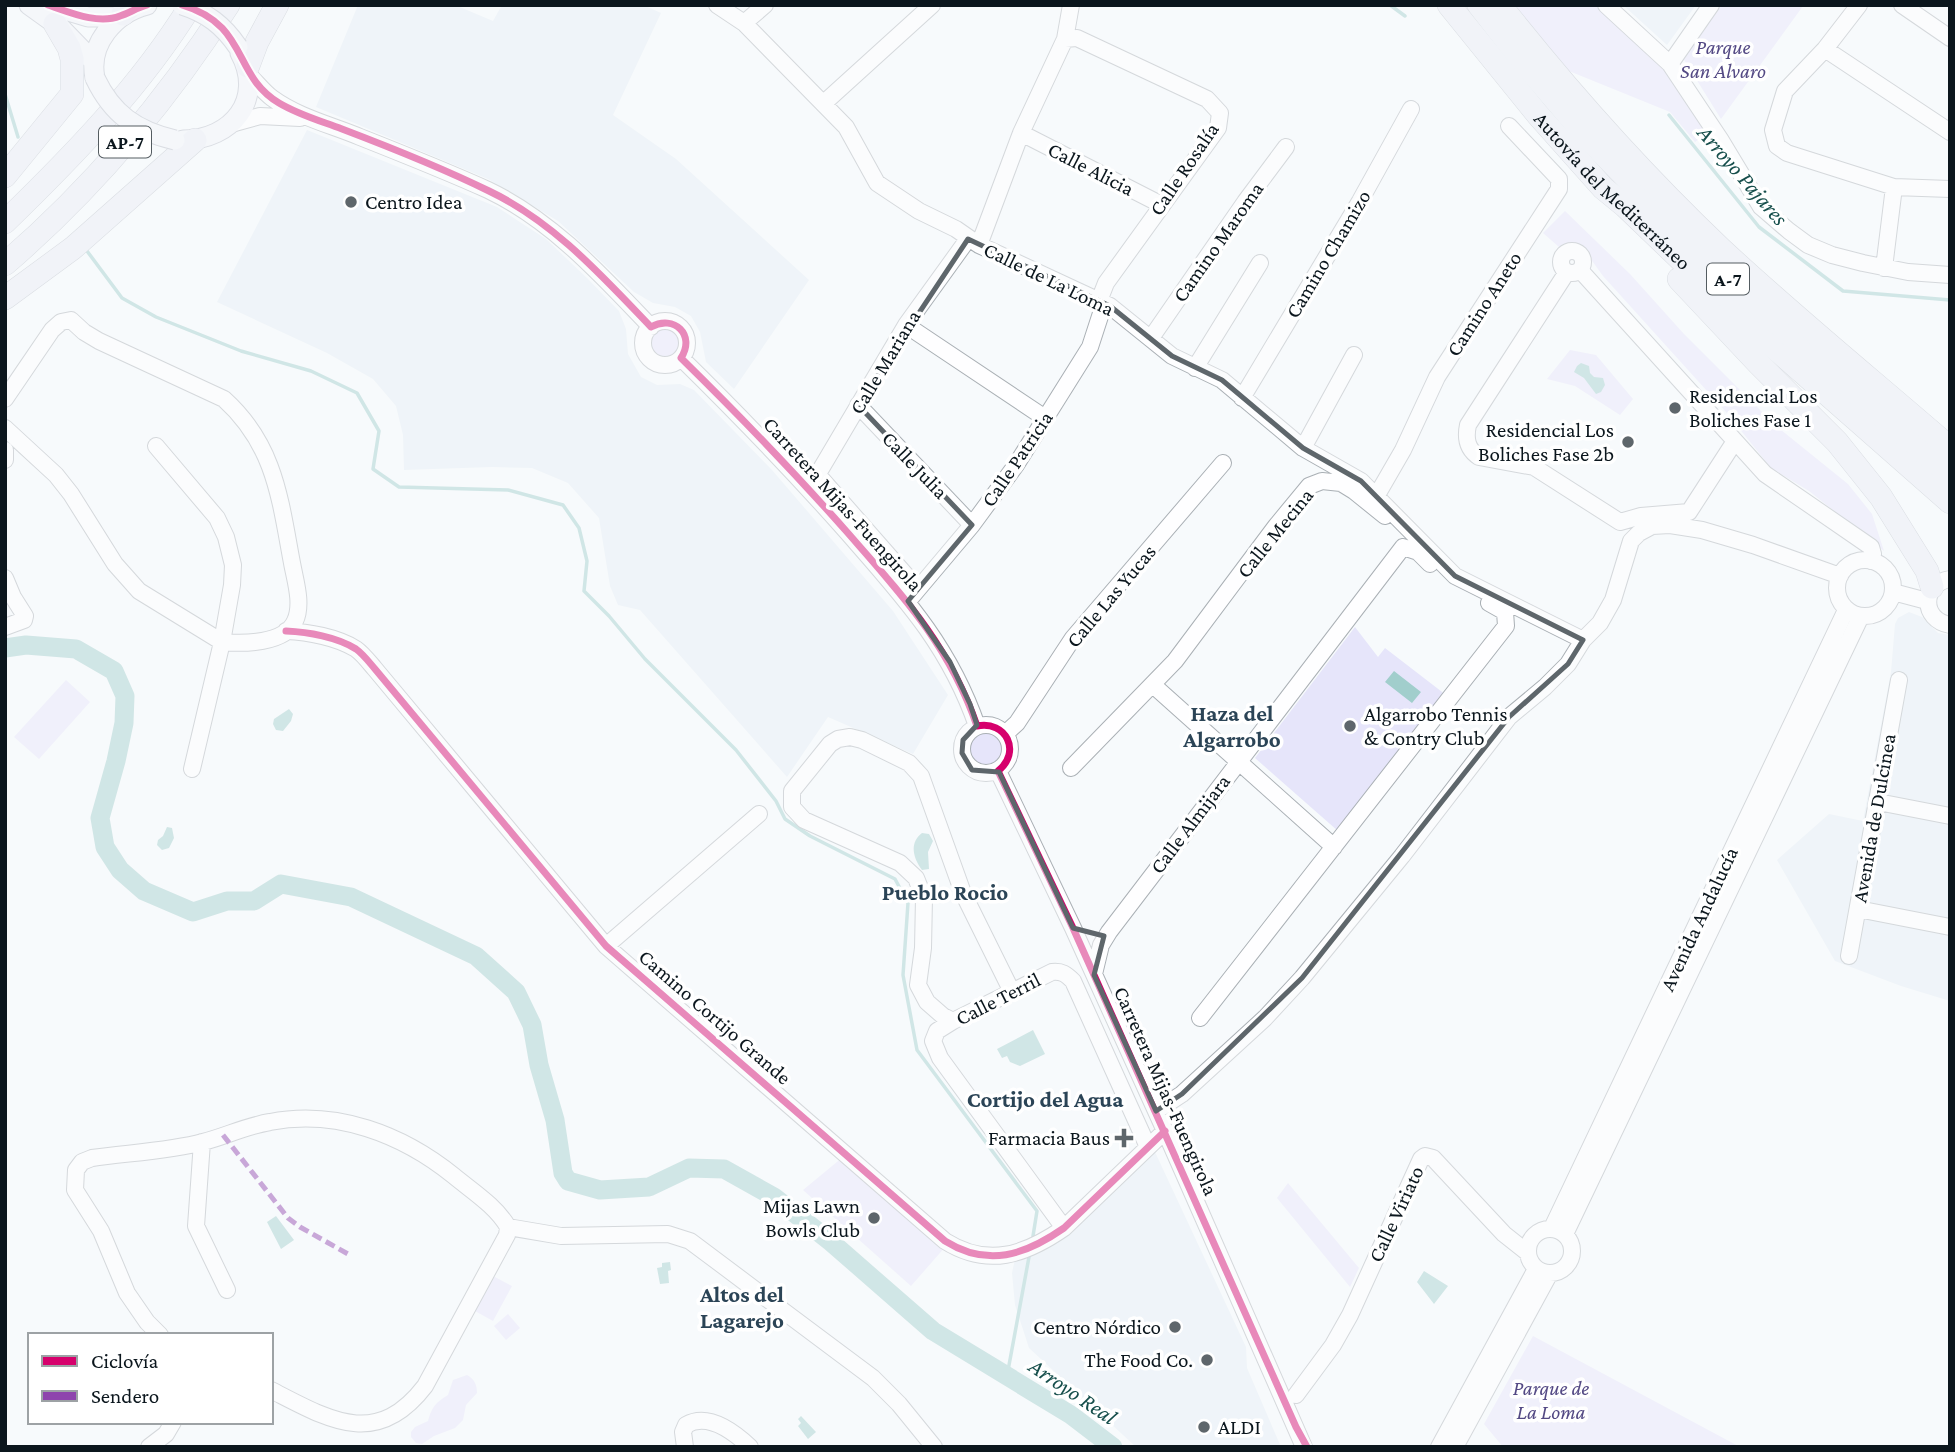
<svg xmlns="http://www.w3.org/2000/svg" width="1955" height="1452" viewBox="0 0 1955 1452" font-family="'Crimson Pro',serif">
	<style>
		.built { fill: #e4eef5 }
		.green { fill: #e6e5fa }
		.water { fill: #a1cecc }
		.lines { fill: none; stroke-linecap: round; stroke-linejoin: round }
		.stream { stroke: #a1cecc; stroke-width: 3.5 }
		.river { stroke: #a1cecc; stroke-width: 19 }
		.minor-casing { stroke: #aab0b5; stroke-width: 18 }
		.major-casing { stroke: #b7bcc6; stroke-width: 21 }
		.highway-casing { stroke: #b7bcc6; stroke-width: 24 }
		.minor { stroke: #fefeff; stroke-width: 16 }
		.major { stroke: #f1f3f9; stroke-width: 19 }
		.highway { stroke: #e8ecf4; stroke-width: 23 }
		.major-bridge-casing { stroke: #b7bcc6; stroke-width: 21; stroke-linecap: butt }
		.major-bridge { stroke: #f1f3f9; stroke-width: 19 }
		.quiet { stroke: #8e44ad; stroke-width: 5; stroke-dasharray: 10 5; stroke-linecap: butt }
		.cycleway-casing { stroke: #fff; stroke-width: 11 }
		.cycleway { stroke: #d6006c; stroke-width: 7 }
		.marked { fill: none; stroke: #5e666b; stroke-width: 5; stroke-linejoin: round }
		.poi-dot { fill: #5e666b; stroke: #fff; stroke-width: 2.5 }
		.labels { text-anchor: middle; dominant-baseline: central; stroke-width: 7; stroke-linejoin: round; paint-order: stroke }
		.shield { fill: #fff; stroke: #545c61; stroke-width: 2 }
		.shield-label { font-size: 19px; font-weight: bold; fill: #0b161d }
		.park-label { font-size: 21px; font-style: italic; fill: #534984; stroke: #fff }
		.street-label { font-size: 21px; fill: #0b161d; stroke: #fff }
		.poi-label { font-size: 21px; fill: #0b161d; stroke: #fff; text-anchor: end }
		.water-label { font-size: 23px; font-style: italic; fill: #174f4c; stroke: #fff }
		.neighbourhood-label { font-size: 23px; font-weight: bold; fill: #2b4456; stroke: #fff }
	</style>
	<rect width="100%" height="100%" fill="#f7fafc"/>
	<!-- built -->
	<path class="built" d="M358,5H455L493,21L502,5H643L661,13L613,115L676,159L809,280L734,389L706,362L700,332L691,316L675,307L653,303L634,292L558,221L488,179L316,107Z
		M1623,5H1696L1667,45Z
		M307,130L497,207L546,239L587,278L619,311L626,329L628,354L641,377L657,385L680,384L694,390L772,470L893,611L948,695L913,754L828,717L787,777L640,610L618,605L610,586L599,518L568,483L532,468L492,467L404,470L403,435L396,406L373,379L327,353L217,302Z
		M1909,612L1922,617L1938,633L1950,635V1001L1901,986L1835,961L1777,860L1829,814L1863,821L1891,672L1895,624L1898,618Z
		M1148,1137L1246,1347L1247,1368L1281,1447H1136L1029,1348L1015,1305L1012,1273L1018,1245L1057,1227Z"/>
	<!-- green -->
	<path class="green" d="M1515,5H1596L1667,73L1708,132L1695,142L1670,112L1564,69Z
		M1722,5L1803,6L1721,119L1683,58Z
		M1565,211L1630,274L1684,334L1775,425L1848,484L1872,514L1884,551L1809,491L1771,468L1726,412L1603,276L1590,258L1578,246L1559,247L1543,233Z
		M650 343a15 15 0 1 1 30 0a15 15 0 1 1-30 0Z
		M1570,350L1596,355L1633,399L1620,415L1575,386L1547,379Z
		M1355,627L1378,657L1385,648L1446,695L1338,831L1255,758Z
		M66,680L90,702L39,759L14,737Z
		M969 749a18 18 0 1 1 36 0a18 18 0 1 1-36 0Z
		M843,1157L946,1246L911,1286L803,1190Z
		M1288,1183L1359,1268L1350,1287L1277,1198Z
		M493,1276L512,1286L493,1321L475,1311Z
		M508,1314L520,1328L506,1340L494,1326Z
		M1533,1336L1740,1447H1503L1484,1424Z
		M467,1375C474,1379 477,1384 477,1393L466,1405L463,1420L455,1428L434,1436L422,1444L416,1443L411,1437V1432L415,1427L428,1421C432,1407 435,1403 448,1395L453,1380Z"/>
	<!-- water -->
	<path class="water" d="M1581,363L1589,366L1590,373L1594,377L1603,378L1605,385L1601,392L1596,394L1584,378L1574,372L1577,366Z
		M1394,671L1421,692L1412,703L1385,682Z
		M289,709L293,714L291,721L283,731L276,730L273,724L274,719Z
		M167,827L172,828L174,838L169,848L162,850L157,845L158,840L163,836Z
		M922,833L929,834L933,841L928,852L929,869L922,870C913,858 909,843 922,833Z
		M1033,1030L1045,1054L1020,1066L1010,1062L1007,1056L1002,1058L997,1049Z
		M276,1216L294,1240L281,1249L267,1222Z
		M670,1262L671,1270L668,1271L669,1283L660,1284L657,1268L662,1267V1263Z
		M1424,1271L1448,1286L1434,1304L1417,1282Z
		M801,1416L816,1432L808,1439L798,1426L801,1423L798,1419Z"/>
	<g class="lines">
		<!-- stream -->
		<path class="stream" d="M1390,5L1405,16
			M5,94L18,137
			M1669,115L1759,227L1843,291L1950,300
			M87,251L122,298L156,317L241,351L311,371L357,393L379,431L373,469L399,487L508,490L563,505L579,528L587,561L584,591L609,616L645,659L736,750L776,801L785,819L810,836L895,879L908,903L903,975L917,1050L1037,1211L1033,1236
			M1007,1376L1029,1257"/>
		<!-- river -->
		<path class="river" d="M5,648L26,645L76,649L114,671L125,696L124,723L116,761L100,818L105,847L120,870L144,891L193,912L227,901H254L281,884L351,897L476,956L516,992L532,1025L539,1065L555,1120L563,1173L568,1181L600,1190L649,1187L689,1168L724,1169L774,1197L831,1242L933,1331L1071,1415L1113,1447"/>
		<!-- minor casing -->
		<g class="minor-casing">
			<path id="minor" d="M717,5L744,23L846,127L877,183L919,211L956,229L979,245L1110,306L1172,356L1222,380L1303,448L1361,481L1455,576L1583,640
				M1606,5L1670,64L1720,139L1761,207L1789,231L1808,245L1832,255L1863,263L1908,272L1950,275
				M1859,5L1825,49L1785,91L1773,130L1777,146L1787,153L1894,187L1950,189
				M1902,5L1950,38
				M744,23L765,5
				M1065,39L1077,38L1207,99L1220,113L1218,128L1106,283L1099,301
				M1825,49L1950,132
				M1670,64L1711,5
				M250,76C257,83 264,92 272,98C298,117 331,125 360,137C403,154 446,171 488,190C553,221 602,276 651,327
				M824,103L932,5
				M231,124L260,116L300,118
				M1021,133L1160,204
				M979,245L1021,133L1065,39L1071,5
				M1561 262a11 11 0 1 1 22 0a11 11 0 1 1-22 0Z
				M1884,268L1894,187
				M1580,270L1765,474L1871,547L1873,554L1871,561
				M1567,272L1468,425C1465,439 1467,449 1479,457L1534,467L1620,522L1641,516L1689,512L1735,441
				M643 343a22 22 0 1 1 44 0a22 22 0 1 1-44 0Z
				M906,325L1045,418
				M1151,338L1245,202L1286,147
				M681,358C738,414 794,472 847,532C903,596 949,645 977,726
				M1195,368L1260,263
				M1242,398L1360,201L1411,109
				M5,399L52,330L61,322L71,320L84,332L99,341L224,399C275,445 280,499 292,563C295,580 303,604 295,621C285,644 243,644 222,642L139,591L115,564L71,494L56,475L5,428
				M858,405L972,525
				M156,446L217,518L226,537L233,565L232,585L222,642L192,769
				M1303,448L1354,355
				M5,450V460
				M818,475L918,589
				M809,489L906,325L968,239
				M1377,495L1403,450L1437,377L1559,189V179L1509,126
				M1403,547L1418,552L1430,564
				M1837 588a28 28 0 1 1 56 0a28 28 0 1 1-56 0Z
				M5,578L13,597L25,616L24,620L5,627
				M1950,579C1921,584 1921,620 1950,625
				M1893,592L1927,601
				M908,601L972,525L1016,465L1090,347L1104,304
				M286,631C308,632 337,637 356,649C363,654 369,662 375,669L606,946L945,1241C988,1268 1025,1255 1064,1228L1165,1131
				M1153,685L1334,847
				M962 749a24 24 0 1 1 48 0a24 24 0 1 1-48 0Z
				M1005,734L1017,723L1073,638L1223,463
				M1071,768L1175,661L1276,526L1309,486L1322,481L1341,483L1354,491L1385,516
				M998,771L1073,928L1165,1131L1304,1447
				M1878,802L1950,816
				M1858,909L1950,927
				M606,946L759,814
				M1849,956L1899,680
				M1094,974L1101,945L1109,932L1403,547
				M1200,1018L1506,626L1505,612L1489,603
				M953,1021L943,1016L927,1002L918,985L923,948L924,898L916,878L900,863L804,820L792,807V791L830,744L838,739L850,737L862,740L909,763L921,776L963,893L1012,992
				M1156,1111L1182,1094L1265,1018L1302,978L1402,856L1509,717L1545,687L1568,664L1583,640L1600,623L1613,600L1631,541L1639,533L1652,526L1670,525L1702,530L1753,545L1840,576
				M202,1142L196,1226L227,1290
				M508,1227L561,1236L668,1234L690,1241L873,1378L899,1404L934,1447
				M1064,1228L940,1058L933,1041L937,1031L953,1021L1052,972C1062,971 1066,974 1073,981L1148,1147
				M1552,1228L1846,610
				M1528 1251a22 22 0 1 1 44 0a22 22 0 1 1-44 0Z
				M1565,1234L1861,616
				M160,1335L147,1322L127,1293L101,1231L75,1190L76,1170L82,1162L92,1158C126,1153 171,1151 203,1142C226,1136 246,1126 270,1122C336,1109 402,1134 454,1176C472,1191 496,1206 508,1227
				M271,1390C328,1419 376,1450 425,1386L507,1235L508,1227
				M1296,1395L1333,1345L1350,1315L1421,1159L1425,1156L1433,1158L1504,1234L1528,1253
				M149,1447L166,1434L173,1422
				M685,1447L683,1432L686,1425C708,1412 734,1432 750,1447
				M1439,1447L1536,1269
				M1455,1447L1550,1273"/>
		</g>
		<!-- major casing -->
		<g class="major-casing">
			<path id="major" d="M29,5L61,28L93,61
				M48,5L88,17H119
				M95,78C88,44 115,13 147,5
				M183,140C232,140 265,99 240,53"/>
		</g>
		<!-- highway casing -->
		<g class="highway-casing">
			<g id="highway">
				<path id="s1" d="M1449,5L1538,115L1603,188L1625,206L1751,327L1950,502"/>
				<path d="M1479,5L1525,64L1589,139L1708,262L1950,475"/>
				<path d="M1500,5C1568,91 1642,174 1721,249C1795,318 1874,382 1950,448"/>
				<path d="M123,14L131,5"/>
				<path d="M248,66L257,42L277,5"/>
				<path d="M5,176L72,94V59L69,48L55,24"/>
				<path d="M5,222C73,156 141,86 191,5"/>
				<path d="M5,264C91,190 167,100 228,5"/>
				<path d="M1679,279L1758,363L1837,442L1881,497L1927,571L1932,587"/>
				<path d="M5,298L73,248L195,140"/>
			</g>
		</g>
		<!-- minor -->
		<use href="#minor" class="minor"/>
		<!-- major -->
		<use href="#major" class="major"/>
		<!-- highway -->
		<use href="#highway" class="highway"/>
		<!-- major-bridge casing -->
		<g class="major-bridge-casing">
			<path id="major-bridge" d="M182,5C207,13 223,25 238,47
				M95,78C112,114 136,131 175,140"/>
		</g>
		<!-- major-bridge -->
		<use href="#major-bridge" class="major-bridge"/>
		<!-- quiet -->
		<path class="quiet" d="M223,1135L288,1218L300,1227L348,1254"/>
		<!-- cycleway casing -->
		<g class="cycleway-casing">
			<path id="cycleway" d="M48,5C69,12 98,25 120,16C129,13 137,8 147,5
				M182,5C249,25 232,75 279,103C299,115 321,121 342,129C392,148 442,168 489,191C554,222 602,276 651,327C674,314 696,335 681,358C738,414 794,472 847,532C903,596 949,645 977,726C1006,720 1022,752 998,771L1073,928L1296,1427L1307,1447
				M286,631C308,632 337,637 356,649C363,654 369,662 375,669L606,946L945,1241C988,1268 1025,1255 1064,1228L1165,1131"/>
		</g>
		<!-- cycleway -->
		<use href="#cycleway" class="cycleway"/>
	</g>
	<!-- marked area -->
	<path d="M0 0H1955V1452H0ZM968,239L1110,306L1172,356L1222,380L1303,448L1361,481L1455,576L1583,640L1568,664L1509,717L1302,978L1182,1094L1156,1111L1094,975L1104,936L1073,928L999,772L972,770L962,753L963,740L977,725L970,704L950,662L908,601L972,525L858,405Z" fill="#f7fafc" fill-opacity=".55" fill-rule="evenodd"/>
	<path class="marked" d="M968,239L1110,306L1172,356L1222,380L1303,448L1361,481L1455,576L1583,640L1568,664L1509,717L1302,978L1182,1094L1156,1111L1094,975L1104,936L1073,928L999,772L972,770L962,753L963,740L977,725L970,704L950,662L908,601L972,525L858,405Z"/>
	<!-- markers -->
	<g class="poi-dot">
		<circle cx="351" cy="202" r="7"/>
		<circle cx="1675" cy="408" r="7"/>
		<circle cx="1628" cy="442" r="7"/>
		<circle cx="1350" cy="726" r="7"/>
		<path d="M1120.5 1127.5h7v7h7v7h-7v7h-7v-7h-7v-7h7z"/>
		<circle cx="874" cy="1218" r="7"/>
		<circle cx="1175" cy="1327" r="7"/>
		<circle cx="1207" cy="1360" r="7"/>
		<circle cx="1204" cy="1427" r="7"/>
	</g>
	<g class="labels">
		<!-- shield labels -->
		<g class="shield">
			<rect x="99" y="126.5" width="52" height="31" rx="5"/>
			<rect x="1707" y="263.5" width="42" height="31" rx="5"/>
		</g>
		<g class="shield-label">
			<text x="125" y="142">AP-7</text>
			<text x="1728" y="279">A-7</text>
		</g>
		<!-- park labels -->
		<g class="park-label">
			<text x="1723" y="47">Parque<tspan x="1723" dy="24">San Alvaro</tspan></text>
			<text x="1551" y="1388">Parque de<tspan x="1551" dy="24">La Loma</tspan></text>
		</g>
		<!-- street labels -->
		<g class="street-label">
			<text transform="translate(1091 169) rotate(27)">Calle Alicia</text>
			<text transform="translate(1184 169) rotate(-56)">Calle Rosalía</text>
			<text stroke="none"><textPath href="#s1" startOffset="248">Autovía del Mediterráneo</textPath></text>
			<text transform="translate(1218 242) rotate(-55)">Camino Maroma</text>
			<text transform="translate(1328 254) rotate(-59)">Camino Chamizo</text>
			<text transform="translate(1049 279) rotate(26)">Calle de La Loma</text>
			<text transform="translate(1484 304) rotate(-57)">Camino Aneto</text>
			<text transform="translate(885 362) rotate(-59)">Calle Mariana</text>
			<text transform="translate(1017 459) rotate(-56)">Calle Patricia</text>
			<text transform="translate(915 465) rotate(46)">Calle Julia</text>
			<text transform="translate(843 504) rotate(48)">Carretera Mijas-Fuengirola</text>
			<text transform="translate(1275 533) rotate(-51)">Calle Mecina</text>
			<text transform="translate(1111 596) rotate(-50)">Calle Las Yucas</text>
			<text transform="translate(1874 818) rotate(-80)">Avenida de Dulcinea</text>
			<text transform="translate(1190 824) rotate(-53)">Calle Almijara</text>
			<text transform="translate(1699 919) rotate(-65)">Avenida Andalucía</text>
			<text transform="translate(998 999) rotate(-27)">Calle Terril</text>
			<text transform="translate(715 1017) rotate(41)">Camino Cortijo Grande</text>
			<text transform="translate(1166 1091) rotate(66)">Carretera Mijas-Fuengirola</text>
			<text transform="translate(1396 1214) rotate(-65)">Calle Viriato</text>
		</g>
		<!-- poi labels -->
		<g class="poi-label">
			<text x="365" y="202" text-anchor="start">Centro Idea</text>
			<text x="1689" y="396" text-anchor="start">Residencial Los<tspan x="1689" dy="24">Boliches Fase 1</tspan></text>
			<text x="1614" y="430">Residencial Los<tspan x="1614" dy="24">Boliches Fase 2b</tspan></text>
			<text x="1364" y="714" text-anchor="start">Algarrobo Tennis<tspan x="1364" dy="24">&amp; Contry Club</tspan></text>
			<text x="1110" y="1138">Farmacia Baus</text>
			<text x="860" y="1206">Mijas Lawn<tspan x="860" dy="24">Bowls Club</tspan></text>
			<text x="1161" y="1327">Centro Nórdico</text>
			<text x="1193" y="1360">The Food Co.</text>
			<text x="1218" y="1427" text-anchor="start">ALDI</text>
		</g>
		<!-- water labels -->
		<g class="water-label">
			<text transform="translate(1743 175) rotate(49)">Arroyo Pajares</text>
			<text transform="translate(1073 1391) rotate(34)">Arroyo Real</text>
		</g>
		<!-- neighbourhood labels -->
		<g class="neighbourhood-label">
			<text x="1232" y="713">Haza del<tspan x="1232" dy="26">Algarrobo</tspan></text>
			<text x="945" y="892">Pueblo Rocio</text>
			<text x="1045" y="1099">Cortijo del Agua</text>
			<text x="742" y="1294">Altos del<tspan x="742" dy="26">Lagarejo</tspan></text>
		</g>
	</g>
	<!-- border -->
	<rect width="1955" height="1452" fill="none" stroke="#0b161d" stroke-width="14"/>
	<!-- legend -->
	<rect x="28" y="1333" width="245" height="91" fill="#ffffff" stroke="#9da2a5" stroke-width="2"/>
	<rect x="42" y="1356" width="35" height="10" fill="#d6006c" stroke="#9da2a5" stroke-width="2"/>
	<text x="91" y="1368" font-size="21" fill="#0b161d">Ciclovía</text>
	<rect x="42" y="1391" width="35" height="10" fill="#8e44ad" stroke="#9da2a5" stroke-width="2"/>
	<text x="91" y="1403" font-size="21" fill="#0b161d">Sendero</text>
</svg>
